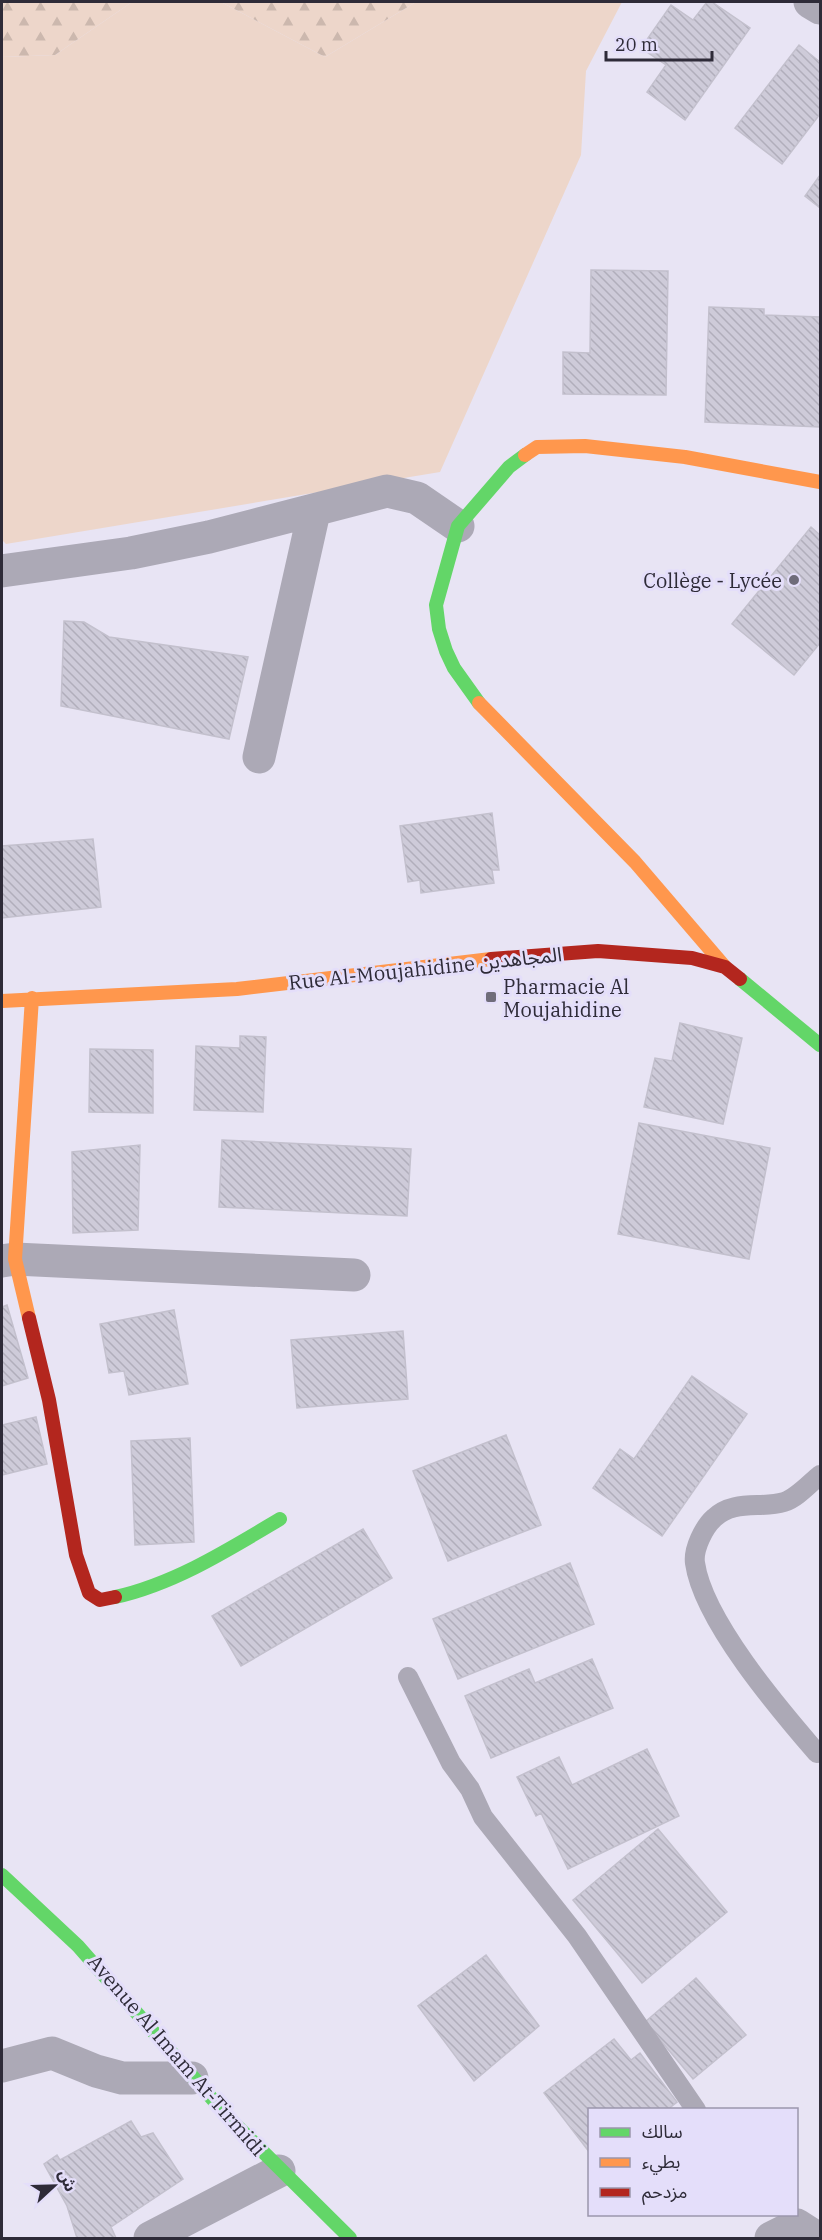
<svg xmlns="http://www.w3.org/2000/svg" width="822" height="2240" viewBox="0 0 822 2240" font-family="'IBM Plex Serif','Noto Sans Arabic',serif">
	<style>
		.green { fill: #edd6ca }
		.forest { fill: url(#forest-firs) }
		.building { fill: url(#building-back-hatch); stroke: #c3c0cd; stroke-width: 1.5 }
		.lines { fill: none; stroke-linecap: round; stroke-linejoin: round }
		.lane { stroke: #aca9b6; stroke-width: 20 }
		.street { stroke: #aca9b6; stroke-width: 33 }
		.fast { stroke: #63d668; stroke-width: 14 }
		.slow { stroke: #ff974d; stroke-width: 14 }
		.jam { stroke: #b3261e; stroke-width: 14 }
		.poi-dot { fill: #6f6c7a; stroke: #e4defa; stroke-width: 2 }
		.labels { text-anchor: middle; dominant-baseline: central; stroke-width: 6; stroke-linejoin: round; paint-order: stroke }
		.poi-label { font-size: 20px; fill: #2e2b38; stroke: #e4defa; text-anchor: end }
		.street-label { font-size: 20px; fill: #2e2b38; stroke: #e4defa }
	</style>
	<defs>
		<pattern id="forest-firs" width="22" height="20" patternUnits="userSpaceOnUse" patternTransform="scale(1.5)"><rect width="22" height="20" fill="#edd6ca"/><path d="M5 1l3.5 6h-7zM16 11l3.5 6h-7z" fill="#ccb8ae"/></pattern>
		<pattern id="building-back-hatch" width="6" height="6" patternUnits="userSpaceOnUse" patternTransform="scale(1.5)"><rect width="6" height="6" fill="#cecbd9"/><path d="M-1 5l2 2M0 0l6 6M5-1l2 2" fill="none" stroke="#b1aebb"/></pattern>
	</defs>
	<rect width="100%" height="100%" fill="#e8e4f4"/>
	<!-- green -->
	<path class="green" d="M132,2H221L325,57L416,2H622L586,71L581,155L440,472L6,544L2,540V57L55,55Z"/>
	<!-- forest -->
	<path class="forest" d="M2,2H132L55,55L2,57Z
		M221,2H416L325,57Z"/>
	<!-- building -->
	<path class="building" d="M707,2H712L750,28L685,120L647,92L666,65L641,48L671,5L693,20Z
		M799,45L820,62V114L782,164L735,128Z
		M820,175V208L805,196Z
		M591,270L668,271L666,395L563,394V352L590,353Z
		M709,307L764,309V315L820,317V427L705,422Z
		M811,527L820,535V643L794,675L732,624Z
		M64,621L84,622L109,637L248,657L229,739L61,706Z
		M492,813L499,870H492L494,883L421,893L420,880L408,882L400,826Z
		M93,839L101,907L2,918V846Z
		M680,1023L742,1038L723,1124L644,1107L655,1058L672,1061Z
		M240,1036L266,1037L263,1112L194,1110L196,1046L240,1048Z
		M90,1049L153,1050V1113L89,1112Z
		M639,1123L770,1148L749,1259L618,1234Z
		M222,1140L411,1149L407,1216L219,1207Z
		M140,1145L138,1230L73,1233L72,1152Z
		M7,1305L28,1378L2,1386V1307Z
		M174,1310L188,1384L129,1395L124,1371L109,1373L100,1324Z
		M403,1331L408,1399L297,1408L291,1340Z
		M692,1376L747,1414L662,1536L593,1488L620,1449L634,1459Z
		M36,1417L47,1464L2,1475V1425Z
		M506,1435L541,1525L448,1561L413,1471Z
		M190,1438L194,1542L135,1545L131,1441Z
		M363,1529L392,1578L241,1666L212,1616Z
		M570,1563L594,1624L458,1679L433,1619Z
		M592,1659L613,1708L491,1758L465,1696L529,1669L535,1683Z
		M647,1749L679,1816L568,1869L541,1813L536,1816L517,1777L559,1757L572,1785Z
		M658,1829L727,1912L642,1983L573,1900Z
		M486,1955L539,2026L474,2081L418,2006Z
		M696,1978L746,2035L693,2079L645,2022Z
		M614,2039L631,2060L640,2053L677,2102L667,2110H590V2153L544,2093Z
		M131,2121L141,2137L153,2133L183,2179L111,2227L116,2238H77L67,2206L44,2164L57,2155L60,2160Z"/>
	<g class="lines">
		<!-- lane -->
		<path class="lane" d="M408,1677L451,1763L470,1789L483,1817L577,1936L696,2110
			M817,1753C779,1709 703,1620 695,1563C693,1549 704,1527 714,1518C734,1499 761,1509 784,1502C797,1498 810,1483 820,1475"/>
		<!-- street -->
		<path class="street" d="M810,2L820,8
			M2,571L131,553L209,537L387,491L417,498L458,526
			M259,757L314,512
			M2,1261L15,1259L354,1275
			M2,2066L52,2053L96,2071L122,2078H192
			M150,2238L279,2171
			M771,2238L797,2225L817,2238"/>
		<!-- fast -->
		<path class="fast" d="M479,703L454,668L446,651L439,629L436,605L458,526L509,467L525,455
			M740,979L820,1045
			M115,1597C174,1584 228,1550 280,1519
			M2,1875L78,1946L229,2118L350,2238"/>
		<!-- slow -->
		<path class="slow" d="M525,455L537,447L585,446L685,457L820,482
			M479,703L635,862L725,967
			M2,1001L237,989L491,959
			M29,1318L15,1259L32,998"/>
		<!-- jam -->
		<path class="jam" d="M491,959L598,951L692,958L725,967L740,979
			M29,1318L49,1400L76,1555L89,1593L100,1600L115,1597"/>
	</g>
	<!-- markers -->
	<g class="poi-dot">
		<circle cx="794" cy="580" r="6"/>
		<rect x="485" y="991" width="12" height="12" rx="3"/>
	</g>
	<g class="labels">
		<!-- poi labels -->
		<g class="poi-label">
			<text x="782" y="580">Collège - Lycée</text>
			<text x="503" y="986" text-anchor="start">Pharmacie Al<tspan x="503" dy="23">Moujahidine</tspan></text>
		</g>
		<!-- street labels -->
		<g class="street-label">
			<text transform="translate(425 968) rotate(-6)">Rue Al-Moujahidine المجاهدين</text>
			<text transform="translate(177 2055) rotate(49)">Avenue Al Imam At-Tirmidi</text>
		</g>
	</g>
	<!-- border -->
	<rect width="822" height="2240" fill="none" stroke="#2e2b38" stroke-width="6"/>
	<!-- legend -->
	<rect x="588" y="2108" width="210" height="108" fill="#e4defa" stroke="#9b96ac" stroke-width="1.5"/>
	<rect x="600" y="2128" width="30" height="9" fill="#63d668" stroke="#9b96ac" stroke-width="1.5"/>
	<text x="642" y="2138" font-size="18" fill="#2e2b38">سالك</text>
	<rect x="600" y="2158" width="30" height="9" fill="#ff974d" stroke="#9b96ac" stroke-width="1.5"/>
	<text x="642" y="2168" font-size="18" fill="#2e2b38">بطيء</text>
	<rect x="600" y="2188" width="30" height="9" fill="#b3261e" stroke="#9b96ac" stroke-width="1.5"/>
	<text x="642" y="2198" font-size="18" fill="#2e2b38">مزدحم</text>
	<!-- north arrow -->
	<g transform="translate(54 2186) rotate(68)" stroke="#e4defa" stroke-width="4.5" paint-order="stroke">
	<path d="M0-4.5L10 22L0 15L-10 22Z" fill="#2e2b38"/>
	<text y="-9" font-size="16" font-weight="bold" text-anchor="middle" fill="#2e2b38">ش</text>
	</g>
	<!-- scale -->
	<path d="M606 51v9h106v-9" fill="none" stroke="#2e2b38" stroke-width="3"/>
	<text x="615" y="51" font-size="18" fill="#2e2b38" stroke="#e4defa" stroke-width="4.5" paint-order="stroke">20 m</text>
</svg>
